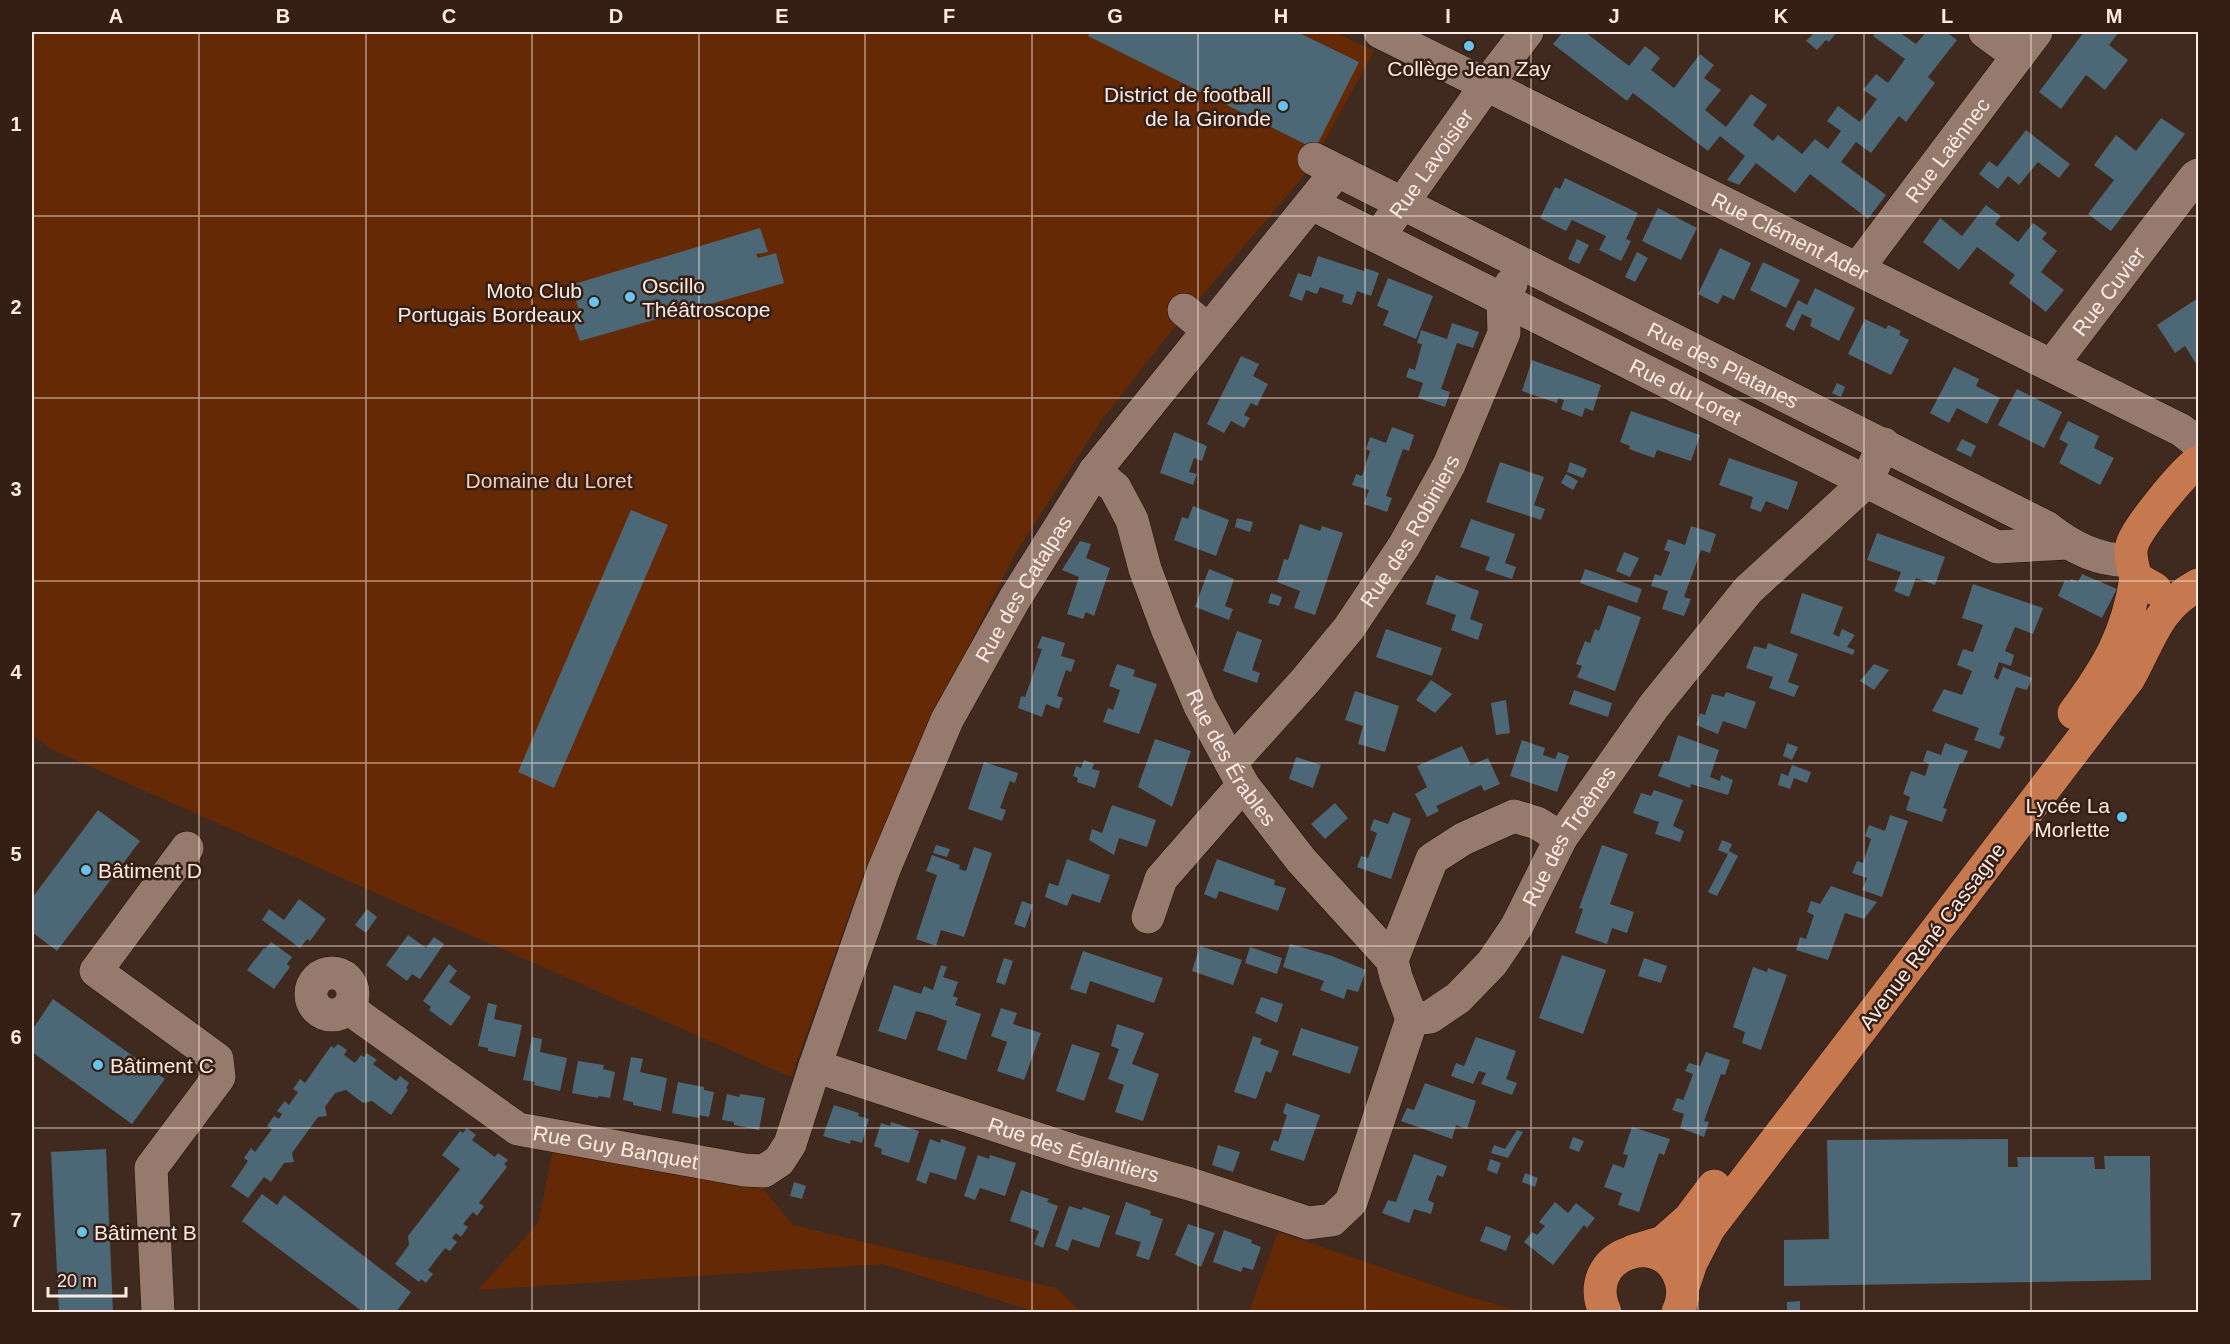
<svg xmlns="http://www.w3.org/2000/svg" width="2230" height="1344" viewBox="0 0 2230 1344" font-family="Arial,sans-serif">
	<style>
		.green { fill: #652a05 }
		.building { fill: #4c6876 }
		.lines { fill: none; stroke-linecap: round; stroke-linejoin: round }
		.minor-casing { stroke: #261107; stroke-width: 34 }
		.major-casing { stroke: #261107; stroke-width: 34 }
		.minor { stroke: #957a6d; stroke-width: 33 }
		.major { stroke: #c6784e; stroke-width: 33 }
		.grid { fill: none; stroke: #fbebe4; stroke-width: 1.5; stroke-opacity: 0.55 }
		.poi-dot { fill: #66c4ef; stroke: #351f14; stroke-width: 2 }
		.labels { text-anchor: middle; dominant-baseline: central; stroke-width: 5; stroke-linejoin: round; paint-order: stroke }
		.poi-label { font-size: 21px; fill: #fbebe4; stroke: #351f14; text-anchor: start }
		.street-label { font-size: 21px; fill: #fbebe4; stroke: #351f14 }
		.park-label { font-size: 21px; fill: #f7cbb7; stroke: #351f14 }
		.neatline { fill: none; stroke: #fbebe4; stroke-width: 2 }
		.grid-label { font-size: 20px; text-anchor: middle; font-weight: bold; fill: #fbebe4 }
	</style>
	<rect width="100%" height="100%" fill="#40291e"/>
	<!-- green -->
	<path class="green" d="M32,32H1335L1374,51L1308,171L1166,338L1103,418L1016,552L940,702L865,870L791,1077L53,750L32,735Z
		M553,1150L760,1185L793,1225L1056,1288L1082,1312H1036L883,1264L478,1290L538,1223Z
		M1278,1232L1462,1295L1523,1312H1249Z"/>
	<!-- building -->
	<path class="building" d="M1090,32H1297L1359,62L1315,149L1088,36Z
		M1563,32H1585L1629,66L1645,46L1660,58L1651,70L1674,88L1700,54L1714,65L1704,78L1721,90L1705,110L1726,127L1751,94L1767,105L1753,125L1773,141L1778,135L1802,154L1815,139L1828,149L1841,131L1827,121L1838,106L1860,122L1877,99L1863,90L1876,74L1888,83L1905,59L1873,36L1876,32H1899L1916,44L1926,32H1946L1957,40L1928,77L1935,83L1906,122L1899,116L1871,153L1856,142L1841,162L1886,195L1868,219L1810,174L1795,193L1756,163L1739,185L1727,180L1745,156L1720,136L1708,151L1633,93L1627,101L1553,44Z
		M1815,32L1818,33L1819,32H1837L1829,42L1826,40L1817,50L1806,41Z
		M2084,32H2119L2109,45L2128,60L2105,90L2086,75L2061,109L2039,92Z
		M2161,118L2185,134L2111,231L2088,214L2114,180L2094,165L2116,135L2136,151Z
		M2026,130L2070,164L2059,178L2038,162L2019,185L2008,176L1998,189L1979,174L1989,161L1997,167Z
		M1565,178L1638,213L1626,239L1631,241L1621,261L1599,250L1606,236L1572,220L1566,231L1540,218L1555,187L1560,189Z
		M1986,205L2001,216L1995,224L2018,242L2033,223L2047,233L2042,239L2057,251L2041,272L2064,290L2046,312L2009,283L2015,275L1977,247L1959,270L1923,242L1940,218L1962,236Z
		M1658,208L1697,228L1681,260L1642,241Z
		M760,228L768,252L756,254L758,258L776,253L784,283L580,341L573,322L582,320L571,285Z
		M1577,239L1589,245L1579,264L1568,259Z
		M1720,248L1751,263L1734,300L1723,295L1718,304L1698,294Z
		M1637,252L1648,258L1635,282L1625,277Z
		M1318,256L1364,271L1365,268L1379,273L1371,296L1357,291L1352,305L1342,302L1344,295L1320,287L1317,294L1306,290L1302,301L1289,296L1298,273L1311,277Z
		M1763,262L1800,280L1786,308L1750,290Z
		M1388,278L1433,296L1416,339L1383,325L1389,311L1377,306Z
		M1815,288L1855,308L1839,341L1810,326L1812,319L1802,314L1794,331L1785,326L1798,300L1807,305Z
		M2198,298V367L2185,346L2175,353L2157,325Z
		M1865,319L1886,329L1888,325L1901,331L1899,335L1909,340L1891,375L1848,354Z
		M1452,323L1479,332L1473,348L1457,343L1441,389L1450,392L1445,407L1418,398L1423,383L1406,377L1409,368L1415,370L1422,344L1417,343L1421,330L1447,339Z
		M1241,356L1259,364L1253,376L1268,384L1257,406L1251,403L1244,415L1250,418L1244,428L1231,421L1224,433L1207,424Z
		M1532,360L1601,385L1593,411L1585,408L1582,417L1561,409L1564,400L1558,398L1557,403L1522,391Z
		M1954,367L1979,379L1976,386L2000,398L1987,424L1957,408L1949,423L1930,413Z
		M1837,383L1845,387L1841,397L1832,393Z
		M2017,389L2062,412L2044,448L1998,425Z
		M1631,411L1700,435L1691,461L1657,450L1654,458L1629,449L1630,446L1620,442Z
		M2068,421L2099,436L2094,448L2114,458L2100,485L2059,463L2068,444L2059,439Z
		M1392,427L1414,435L1409,451L1403,449L1386,496L1392,498L1387,512L1364,504L1369,490L1352,485L1356,474L1362,476L1370,451L1366,449L1370,437L1386,443Z
		M1174,432L1207,446L1202,461L1194,458L1189,472L1197,474L1193,485L1160,473Z
		M1962,439L1976,446L1971,457L1956,450Z
		M1729,458L1798,482L1788,510L1766,501L1761,512L1750,508L1753,497L1719,485Z
		M1500,462L1544,477L1534,505L1545,509L1541,520L1486,502Z
		M1570,462L1587,469L1583,478L1567,472Z
		M1566,474L1578,481L1573,490L1561,483Z
		M1193,506L1229,520L1216,556L1174,540L1182,517L1188,519Z
		M631,510L668,525L554,788L518,772Z
		M1237,518L1253,522L1250,532L1235,527Z
		M1471,519L1515,534L1505,563L1516,567L1512,579L1485,570L1490,557L1460,547Z
		M1300,524L1320,531L1322,526L1343,533L1315,615L1294,608L1300,591L1277,582L1284,559L1288,560Z
		M1691,526L1716,534L1710,553L1701,550L1684,597L1691,599L1684,616L1662,609L1668,591L1651,586L1655,574L1661,576L1670,552L1664,550L1668,539L1685,545Z
		M1877,533L1945,557L1935,585L1916,578L1909,597L1894,591L1901,572L1867,560Z
		M1080,541L1091,544L1086,558L1110,568L1094,616L1086,612L1083,619L1067,614L1079,577L1062,570Z
		M1624,552L1639,558L1630,577L1616,571Z
		M1209,569L1234,579L1225,606L1233,609L1229,620L1195,607Z
		M1585,569L1642,589L1637,603L1580,583Z
		M2082,574L2117,589L2102,618L2058,596L2065,580L2069,582L2071,579L2078,582Z
		M1436,575L1479,591L1470,619L1483,624L1478,640L1451,630L1456,615L1426,604Z
		M1973,584L2043,608L2033,634L2015,627L2005,651L2014,655L2011,666L1999,662L1994,677L1998,680L2003,667L2032,678L2027,690L2016,687L1999,735L2005,737L2000,749L1974,740L1979,728L1932,711L1944,689L1962,695L1972,671L1957,665L1963,649L1973,652L1983,625L1962,618Z
		M1271,593L1282,597L1279,606L1268,603Z
		M1802,593L1843,607L1833,634L1839,637L1842,629L1855,635L1847,647L1855,650L1853,655L1790,633Z
		M1608,605L1641,617L1615,691L1577,677L1582,666L1576,664L1585,641L1590,643L1595,629L1599,631Z
		M1386,629L1442,648L1432,676L1376,657Z
		M1237,631L1262,640L1252,670L1260,673L1257,683L1223,671Z
		M1042,636L1065,643L1061,656L1075,660L1071,672L1066,670L1057,696L1063,698L1059,709L1046,704L1042,717L1018,708L1021,696L1025,697L1042,649L1037,648Z
		M1768,643L1798,654L1788,682L1799,686L1794,697L1769,688L1773,677L1746,668L1754,646L1766,649Z
		M1117,664L1135,670L1133,676L1157,684L1139,734L1103,722L1108,708L1113,710L1120,690L1109,686Z
		M1874,664L1889,670L1874,690L1860,681Z
		M1431,680L1452,694L1435,713L1416,700Z
		M1574,690L1612,703L1608,717L1569,704Z
		M1355,691L1399,706L1385,752L1358,744L1363,726L1345,720Z
		M1726,692L1756,702L1746,729L1723,721L1718,734L1696,725L1700,713L1705,715L1712,694L1724,697Z
		M1506,700L1510,733L1496,735L1491,703Z
		M1678,735L1719,750L1710,777L1720,781L1721,775L1733,780L1728,795L1691,784L1690,788L1658,776L1664,761L1669,762Z
		M1155,739L1191,751L1172,807L1138,787Z
		M1522,740L1545,748L1543,755L1555,759L1558,752L1569,756L1557,792L1510,776Z
		M1787,743L1798,747L1792,760L1783,756Z
		M1945,743L1968,751L1963,763H1960L1943,808L1947,809L1942,822L1906,810L1910,797L1903,794L1911,771L1925,776L1929,764L1923,761L1927,750L1941,755Z
		M1462,746L1471,765L1488,758L1500,784L1484,791L1481,785L1436,806L1439,811L1427,817L1415,794L1427,787L1417,766Z
		M1296,757L1321,765L1313,788L1289,779Z
		M1084,760L1094,764L1092,769L1100,771L1095,788L1077,782L1078,778L1073,776L1076,766L1081,768Z
		M984,762L1018,773L1015,783L1010,781L1000,808L1006,810L1002,821L968,809Z
		M1792,765L1811,772L1807,783L1794,778L1790,789L1778,785L1781,773L1788,776Z
		M1654,790L1683,800L1673,826L1684,831L1680,842L1655,834L1659,822L1633,813L1641,793L1651,796Z
		M1335,803L1348,818L1325,839L1311,824Z
		M1112,805L1156,820L1147,847L1119,838L1114,855L1089,840L1092,829L1102,833Z
		M98,810L140,841L57,951L32,932V898Z
		M1393,812L1411,819L1391,879L1357,867L1361,856L1368,858L1373,845L1377,833L1370,830L1374,819L1388,824Z
		M1890,815L1908,821L1882,897L1862,890L1867,878L1852,873L1857,861L1863,863L1871,839L1865,836L1869,825L1885,831Z
		M1722,840L1732,844L1729,851L1738,856L1717,896L1708,892L1728,854L1718,850Z
		M936,845L950,849L947,857L933,853Z
		M1602,845L1628,854L1610,904L1634,912L1627,933L1612,928L1607,944L1575,933L1583,909L1579,908Z
		M974,847L992,853L964,937L941,930L936,946L916,939L937,875L926,871L932,855L960,865L959,869L966,871Z
		M1067,859L1110,875L1100,903L1072,894L1067,906L1045,897L1049,883L1058,886Z
		M1217,859L1275,880L1274,885L1286,888L1278,911L1219,891L1216,899L1204,894Z
		M1831,886L1877,902L1864,919L1845,913L1828,960L1796,950L1800,937L1806,939L1814,915L1807,912L1811,901L1820,904Z
		M299,899L326,919L310,941L307,939L300,948L262,920L269,909L284,920Z
		M1022,901L1033,905L1025,928L1014,924Z
		M367,909L377,917L366,933L355,925Z
		M408,935L426,948L434,937L444,944L420,979L412,974L407,981L386,965Z
		M271,942L292,957L287,964L290,967L274,989L247,970L264,948L265,949Z
		M1290,944L1332,956L1366,970L1358,992L1347,989L1344,999L1320,990L1324,981L1283,967Z
		M1200,946L1242,960L1233,985L1192,971Z
		M1250,947L1282,958L1277,974L1245,963Z
		M1083,951L1163,978L1154,1003L1090,981L1086,994L1070,989Z
		M1562,955L1606,970L1583,1034L1539,1018Z
		M1004,958L1013,961L1005,985L996,982Z
		M1644,958L1667,966L1661,983L1638,976Z
		M449,964L457,971L449,982L471,997L451,1026L429,1010L431,1007L423,1001Z
		M941,965L947,967L943,977L958,982L953,996L958,998L955,1005L981,1014L966,1060L937,1050L947,1021L931,1015L916,1011L906,1040L878,1031L894,985L921,994L924,986L933,990Z
		M1753,967L1767,972L1768,968L1787,975L1761,1050L1742,1043L1745,1032L1733,1027Z
		M1261,997L1283,1004L1277,1023L1255,1013Z
		M53,999L165,1079L132,1124L32,1052V1030Z
		M488,1003L497,1005L494,1019L522,1025L515,1057L488,1051V1048L478,1046Z
		M1001,1008L1017,1013L1013,1024L1041,1033L1024,1080L997,1071L1007,1042L991,1036Z
		M1117,1024L1144,1033L1132,1064L1159,1074L1143,1121L1115,1112L1124,1085L1108,1079L1119,1049L1111,1046Z
		M1301,1028L1359,1047L1350,1074L1292,1055Z
		M1253,1036L1262,1039L1260,1044L1279,1051L1271,1073L1266,1071L1256,1099L1234,1092Z
		M532,1037L542,1039L540,1052L567,1058L560,1091L534,1085L535,1082L523,1080Z
		M1476,1037L1516,1051L1506,1079L1517,1083L1512,1095L1481,1084L1486,1073L1479,1071L1473,1084L1451,1076L1456,1063L1464,1066Z
		M338,1044L347,1050L344,1055L355,1063L361,1055L364,1057L367,1053L377,1060L373,1064L385,1073L396,1081L400,1076L409,1083L406,1088L408,1090L391,1115L372,1101L363,1103L346,1090L335,1093L325,1107L327,1116L318,1117L292,1153L294,1162L284,1163L271,1182L264,1177L248,1198L231,1186L248,1161L244,1158L251,1148L255,1152L272,1129L267,1126L274,1116L279,1119L282,1114L277,1111L285,1101L289,1105L298,1092L293,1089L300,1079L305,1083L331,1046L334,1048Z
		M1072,1044L1100,1053L1084,1101L1056,1091Z
		M1706,1052L1730,1060L1725,1075L1721,1074L1704,1121L1709,1122L1704,1137L1680,1128L1684,1114L1672,1110L1677,1098L1683,1100L1688,1088L1693,1074L1685,1071L1689,1063L1700,1066Z
		M631,1057L643,1059L640,1072L667,1078L661,1111L633,1105V1102L623,1100Z
		M578,1061L604,1065L603,1069L615,1072L610,1098L598,1096V1098L572,1093Z
		M678,1082L704,1087V1090L714,1092L709,1117L699,1115V1118L672,1113Z
		M1425,1083L1476,1101L1467,1129L1456,1125L1452,1139L1401,1121L1407,1108L1414,1110Z
		M727,1094L739,1097L740,1094L765,1098L759,1130L734,1125V1122L722,1120Z
		M1286,1103L1320,1115L1304,1161L1270,1150L1274,1140L1278,1142L1287,1115L1283,1113Z
		M834,1105L859,1113L858,1116L869,1119L862,1143L851,1140L850,1144L823,1136Z
		M891,1122L919,1131L909,1163L881,1154L882,1149L874,1146L881,1123L890,1126Z
		M1632,1127L1670,1139L1664,1155L1659,1153L1639,1212L1618,1205L1622,1193L1604,1187L1613,1164L1624,1168L1628,1155L1623,1154Z
		M467,1128L476,1135L472,1140L495,1157L498,1153L508,1160L504,1164L507,1167L479,1203L484,1206L477,1216L473,1212L463,1224L468,1227L461,1237L456,1233L452,1238L457,1242L450,1251L445,1248L428,1270L433,1274L426,1283L421,1279L419,1282L395,1264L409,1245L408,1236L460,1169L442,1155L460,1131L463,1133Z
		M1517,1130L1523,1132L1508,1158L1491,1153L1494,1145L1505,1149Z
		M1573,1137L1584,1141L1579,1152L1569,1148Z
		M930,1139L940,1143L941,1139L966,1147L956,1180L930,1172L926,1184L916,1180Z
		M2008,1139V1167H2018L2017,1157H2094L2095,1169H2105L2104,1156H2150L2151,1280L1784,1286V1240L1829,1239L1827,1140Z
		M1218,1145L1240,1152L1233,1172L1212,1165Z
		M106,1149L113,1312H59L51,1152Z
		M1414,1154L1447,1166L1443,1177L1437,1175L1433,1187L1428,1200L1434,1203L1431,1214L1414,1209L1409,1223L1382,1213L1388,1200L1396,1202Z
		M978,1155L989,1159L990,1155L1016,1163L1005,1196L980,1188L975,1200L964,1196Z
		M1490,1159L1501,1163L1497,1174L1487,1170Z
		M1525,1173L1538,1178L1535,1187L1522,1182Z
		M794,1182L806,1186L802,1199L790,1196Z
		M1021,1190L1049,1199L1047,1202L1058,1206L1043,1248L1034,1244L1039,1231L1010,1221Z
		M262,1194L277,1205L284,1195L411,1292L396,1312H363L242,1221Z
		M1126,1202L1151,1211L1150,1215L1163,1219L1149,1260L1136,1256L1141,1242L1115,1234Z
		M1555,1202L1568,1213L1576,1203L1595,1218L1587,1228L1584,1225L1553,1265L1524,1242L1532,1232L1537,1235L1545,1226L1539,1222Z
		M1069,1206L1082,1210L1083,1207L1110,1216L1099,1248L1072,1239L1068,1251L1055,1246Z
		M1188,1224L1215,1233L1201,1267L1175,1255Z
		M1486,1226L1511,1236L1506,1251L1480,1241Z
		M1224,1230L1252,1240L1251,1243L1261,1247L1253,1270L1243,1267L1241,1272L1213,1262Z
		M1800,1301V1311L1787,1312V1302Z"/>
	<g class="lines">
		<!-- minor casing -->
		<g class="minor-casing">
			<g id="minor">
				<path id="s1" d="M1380,32L2181,430L2198,443"/>
				<path d="M1985,32L2018,56"/>
				<path id="s2" d="M1314,159L2046,527C2071,547 2099,562 2131,560"/>
				<path id="s3" d="M1312,204L1997,547L2067,543"/>
				<path id="s4" d="M1389,222L1487,84L1527,32"/>
				<path id="s5" d="M1858,268L2036,32"/>
				<path d="M1184,310L1208,330"/>
				<path id="s6" d="M2052,365L2195,177L2198,175"/>
				<path id="s7" d="M1095,471L1115,488L1132,520L1145,569L1167,628L1200,706L1243,785L1301,860L1392,960L1396,977L1412,1019"/>
				<path id="s8" d="M1231,763L1306,680L1349,628L1404,546L1449,465L1504,333L1503,300L1511,284"/>
				<path d="M1148,917L1161,879L1243,785"/>
				<path d="M1392,960L1432,859L1463,839L1514,816L1537,823L1561,838"/>
				<circle cx="332" cy="994" r="21"/>
				<path id="s9" d="M348,1008L518,1129L744,1170L764,1171L779,1161L790,1144L815,1066L884,869L947,720L1014,600L1095,471L1337,171"/>
				<path id="s10" d="M815,1066L1077,1152L1190,1184L1308,1223L1332,1220L1351,1202L1412,1019L1430,1017L1458,998L1492,963L1517,926L1561,838L1654,706L1748,590L1866,482L1884,444"/>
				<path d="M158,1312L151,1168L219,1077L217,1059L96,971L187,848"/>
			</g>
		</g>
		<!-- major casing -->
		<g class="major-casing">
			<path id="major" d="M2155,589L2136,578C2133,567 2129,556 2132,545C2136,529 2184,471 2198,462
				M2074,713C2108,667 2127,635 2136,578
				M1633,1251L1663,1242L1690,1218L1714,1186
				M1683,1287L1691,1263L1709,1228L2129,678C2151,639 2156,608 2198,585
				M1605,1312C1579,1254 1665,1225 1681,1281C1684,1292 1683,1302 1678,1312"/>
		</g>
		<!-- minor -->
		<use href="#minor" class="minor"/>
		<!-- major -->
		<use href="#major" class="major"/>
	</g>
	<!-- grid -->
	<path class="grid" d="M199,32V1312M366,32V1312M532,32V1312M699,32V1312M865,32V1312M1032,32V1312M1198,32V1312M1365,32V1312M1531,32V1312M1698,32V1312M1864,32V1312M2031,32V1312M32,216H2198M32,398H2198M32,581H2198M32,763H2198M32,946H2198M32,1128H2198"/>
	<!-- markers -->
	<g class="poi-dot">
		<circle cx="1469" cy="46" r="6"/>
		<circle cx="1283" cy="106" r="6"/>
		<circle cx="630" cy="297" r="6"/>
		<circle cx="594" cy="302" r="6"/>
		<circle cx="2122" cy="817" r="6"/>
		<circle cx="86" cy="870" r="6"/>
		<circle cx="98" cy="1065" r="6"/>
		<circle cx="82" cy="1232" r="6"/>
	</g>
	<g class="labels">
		<!-- poi labels -->
		<g class="poi-label">
			<text x="1469" y="68" text-anchor="middle">Collège Jean Zay</text>
			<text x="1271" y="94" text-anchor="end">District de football<tspan x="1271" dy="24">de la Gironde</tspan></text>
			<text x="642" y="285">Oscillo<tspan x="642" dy="24">Théâtroscope</tspan></text>
			<text x="582" y="290" text-anchor="end">Moto Club<tspan x="582" dy="24">Portugais Bordeaux</tspan></text>
			<text x="2110" y="805" text-anchor="end">Lycée La<tspan x="2110" dy="24">Morlette</tspan></text>
			<text x="98" y="870">Bâtiment D</text>
			<text x="110" y="1065">Bâtiment C</text>
			<text x="94" y="1232">Bâtiment B</text>
		</g>
		<!-- street labels -->
		<g class="street-label">
			<text stroke="none"><textPath href="#s5" startOffset="148">Rue Laënnec</textPath></text>
			<text stroke="none"><textPath href="#s4" startOffset="72">Rue Lavoisier</textPath></text>
			<text stroke="none"><textPath href="#s1" startOffset="458">Rue Clément Ader</textPath></text>
			<text stroke="none"><textPath href="#s6" startOffset="93">Rue Cuvier</textPath></text>
			<text stroke="none"><textPath href="#s2" startOffset="458">Rue des Platanes</textPath></text>
			<text stroke="none"><textPath href="#s3" startOffset="418">Rue du Loret</textPath></text>
			<text stroke="none"><textPath href="#s8" startOffset="294">Rue des Robiniers</textPath></text>
			<text stroke="none"><textPath href="#s9" startOffset="1101">Rue des Catalpas</textPath></text>
			<text stroke="none"><textPath href="#s7" startOffset="321">Rue des Érables</textPath></text>
			<text stroke="none"><textPath href="#s10" startOffset="1010">Rue des Troènes</textPath></text>
			<text transform="translate(1932 936) rotate(-53)">Avenue René Cassagne</text>
			<text stroke="none"><textPath href="#s9" startOffset="308">Rue Guy Banquet</textPath></text>
			<text stroke="none"><textPath href="#s10" startOffset="272">Rue des Églantiers</textPath></text>
		</g>
		<!-- park labels -->
		<g class="park-label">
			<text x="549" y="480">Domaine du Loret</text>
		</g>
	</g>
	<!-- border -->
	<rect width="2230" height="1344" fill="none" stroke="#351f14" stroke-width="66"/>
	<!-- scale -->
	<path d="M48 1287v9h78v-9" fill="none" stroke="#fbebe4" stroke-width="3"/>
	<text x="57" y="1287" font-size="18" fill="#fbebe4" stroke="#351f14" stroke-width="4.5" paint-order="stroke">20 m</text>
	<rect x="33" y="33" width="2164" height="1278" class="neatline"/>
	<g class="grid-label">
		<text x="116" y="23">A</text>
		<text x="283" y="23">B</text>
		<text x="449" y="23">C</text>
		<text x="616" y="23">D</text>
		<text x="782" y="23">E</text>
		<text x="949" y="23">F</text>
		<text x="1115" y="23">G</text>
		<text x="1281" y="23">H</text>
		<text x="1448" y="23">I</text>
		<text x="1614" y="23">J</text>
		<text x="1781" y="23">K</text>
		<text x="1947" y="23">L</text>
		<text x="2114" y="23">M</text>
		<text x="16" y="131">1</text>
		<text x="16" y="314">2</text>
		<text x="16" y="496">3</text>
		<text x="16" y="679">4</text>
		<text x="16" y="861">5</text>
		<text x="16" y="1044">6</text>
		<text x="16" y="1227">7</text>
	</g>
</svg>
